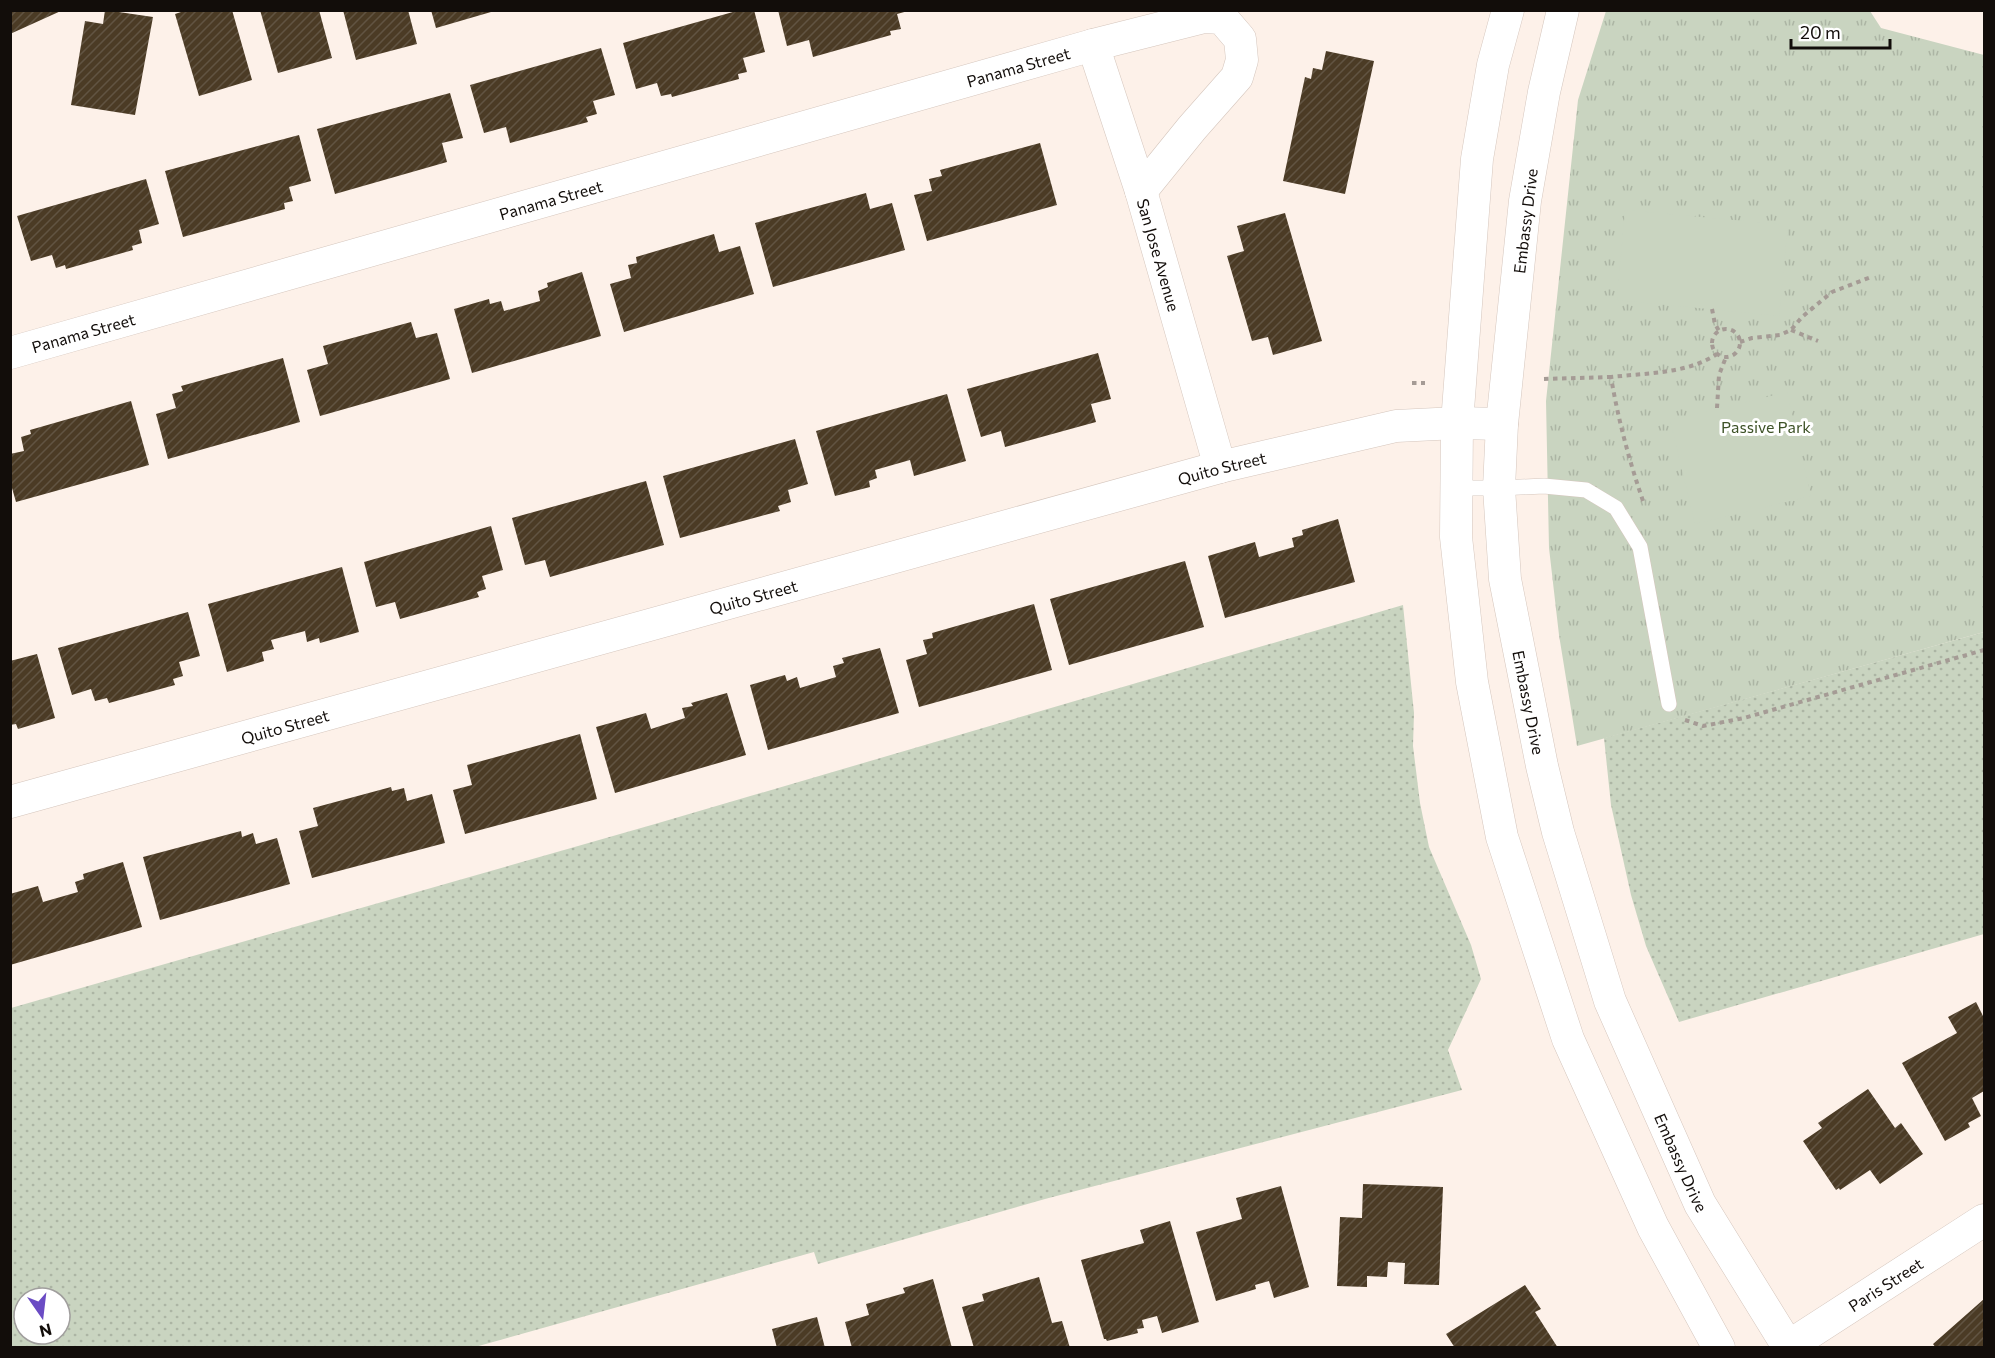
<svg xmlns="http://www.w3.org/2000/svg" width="1995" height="1358" viewBox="0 0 1995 1358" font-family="Commissioner,sans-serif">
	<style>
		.grass { fill: url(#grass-dots); fill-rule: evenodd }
		.park { fill: url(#park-tufts) }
		.pitch { fill: #c9d4c0 }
		.building { fill: url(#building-hatch) }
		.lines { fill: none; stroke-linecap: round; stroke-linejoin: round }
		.lane-casing { stroke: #d5c6bd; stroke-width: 16 }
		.street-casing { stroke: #d5c6bd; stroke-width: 33 }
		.path { stroke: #a59b95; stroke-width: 4; stroke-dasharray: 4.5 4.5; stroke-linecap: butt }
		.lane { stroke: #fff; stroke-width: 15 }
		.street { stroke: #fff; stroke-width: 32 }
		.labels { text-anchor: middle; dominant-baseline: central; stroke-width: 6; stroke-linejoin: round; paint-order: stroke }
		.street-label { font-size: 16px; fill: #120d0a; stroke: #fff }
		.park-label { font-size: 16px; fill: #3d5227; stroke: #fff }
	</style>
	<defs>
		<pattern id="grass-dots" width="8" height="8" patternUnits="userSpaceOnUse" patternTransform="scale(1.5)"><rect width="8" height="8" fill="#c9d4c0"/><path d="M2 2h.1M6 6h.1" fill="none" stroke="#acb5a4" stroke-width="1.8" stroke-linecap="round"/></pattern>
		<pattern id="park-tufts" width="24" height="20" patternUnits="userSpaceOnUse" patternTransform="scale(1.5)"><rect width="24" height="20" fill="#c9d4c0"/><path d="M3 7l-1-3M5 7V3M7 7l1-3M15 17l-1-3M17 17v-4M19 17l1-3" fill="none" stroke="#acb5a4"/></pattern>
		<pattern id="building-hatch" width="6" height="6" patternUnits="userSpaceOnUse" patternTransform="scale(1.5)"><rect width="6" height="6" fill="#4b3b25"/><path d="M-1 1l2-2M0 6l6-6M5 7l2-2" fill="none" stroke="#615442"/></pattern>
	</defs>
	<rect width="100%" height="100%" fill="#fdf1e9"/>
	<!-- grass -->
	<path class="grass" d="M1403,605L1414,713L1413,746L1420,803L1429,847L1471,945L1481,979L1448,1050L1462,1090L1045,1199L818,1264L814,1252L475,1347H11V1008L655,824ZM24,1298H60V1334H24Z
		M1984,632V934L1679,1022L1646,946L1631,895L1611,805L1604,738Z"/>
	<!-- park -->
	<path class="park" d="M1606,11H1870L1881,28L1984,55V632L1577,746L1559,635L1549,548L1546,401L1578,100Z"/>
	<!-- pitch -->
	<path class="pitch" d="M1625,210L1788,225L1779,316L1617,300Z
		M1787,392L1811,496L1695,524L1670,420Z"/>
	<!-- building -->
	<path class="building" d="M10,10H63L10,34Z
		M105,10L153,17L135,115L71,105L85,21L103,24Z
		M187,10H232L252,80L199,96L175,14Z
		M260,10H319L332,58L278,73Z
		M343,10H408L417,44L356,60Z
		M431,10H491V12L436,28Z
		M740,10H754L765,52L743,58L747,72L738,74L739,79L672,97L671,94L661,96L657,83L636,89L623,43Z
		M778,10H908V11L897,14L901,29L890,31L891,35L813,57L809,40L787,46Z
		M601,48L615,95L593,101L597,114L586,117L588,122L510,143L506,127L484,133L470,85Z
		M1326,51L1374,61L1345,194L1283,181L1305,77L1311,79L1313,68L1322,70Z
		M450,93L463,138L442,143L447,162L335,194L317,129Z
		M299,135L311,181L289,187L293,201L284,203L285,209L183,237L165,171Z
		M1040,143L1057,205L927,241L914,195L932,191L929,179L942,176L940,170Z
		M146,179L159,224L139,230L142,243L132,246L133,250L66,269L65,265L56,268L52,255L31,261L17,216Z
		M866,193L870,209L892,203L905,250L773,287L755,223Z
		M1285,213L1322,341L1273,355L1268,337L1252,341L1227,256L1244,251L1237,226Z
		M714,234L719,252L740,246L754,294L624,332L610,284L631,278L628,265L637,263L636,257Z
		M582,272L601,336L472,373L454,309L489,299L490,304L501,301L504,311L540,301L538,291L548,287L547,283Z
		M411,322L416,338L437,333L450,379L320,416L307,370L328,364L323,346Z
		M1098,353L1111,399L1091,404L1096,422L1005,447L1001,431L981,437L967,389Z
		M283,358L300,422L168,459L156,414L176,408L172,394L183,391L181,386Z
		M947,394L966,461L914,476L910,460L875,470L877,478L869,481L870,487L835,496L816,431Z
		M131,401L149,465L16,502L10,481V454L24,451L21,437L31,434L30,430Z
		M795,439L808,484L788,490L791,502L778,506L780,511L680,538L663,476Z
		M646,481L664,545L550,577L545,560L525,565L512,518Z
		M1338,519L1355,582L1225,618L1208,556L1255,542L1259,557L1294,547L1292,538L1303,535L1302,530Z
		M491,526L503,570L482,576L486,589L477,592L479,597L400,619L395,602L376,607L364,562Z
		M1185,561L1204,627L1069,665L1050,599Z
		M342,567L359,632L320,643L319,638L307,642L305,631L271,640L274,649L262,652L264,661L227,672L208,604Z
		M1034,604L1052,670L919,707L906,660L927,654L923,640L933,638L932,633Z
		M188,612L200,656L179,662L183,676L173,679L175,685L109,703L107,698L95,701L91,689L72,695L58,648Z
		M880,648L899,713L768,750L750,685L785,675L787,681L797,677L800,688L836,677L833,666L844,663L842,658Z
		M37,654L55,718L18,729L16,724L10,725V661Z
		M727,693L746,755L615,793L596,727L646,713L651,729L685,718L682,708L693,706L691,703Z
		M580,734L597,799L465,834L453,790L472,785L467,765Z
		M391,787L392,791L404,788L407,801L432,794L445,843L312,878L299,831L318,826L313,808Z
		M241,831L242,837L253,833L256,844L277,838L290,884L160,920L143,857Z
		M123,862L142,927L10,965V894L38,886L43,902L78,892L75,882L84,879L83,874Z
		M1976,1002L1984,1018V1091L1972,1098L1981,1116L1968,1123L1970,1127L1945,1141L1902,1063L1957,1033L1948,1017Z
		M1868,1089L1895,1128L1901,1123L1923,1154L1880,1184L1870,1170L1840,1190L1839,1188L1836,1190L1803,1141L1822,1128L1818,1123Z
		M1363,1184L1443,1187L1439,1285L1404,1284L1405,1263L1388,1262L1387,1277L1367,1276V1287L1337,1286L1340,1217L1362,1218Z
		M1281,1186L1309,1287L1274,1298L1269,1281L1255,1285L1256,1289L1216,1301L1196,1232L1242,1219L1236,1198Z
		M1170,1221L1199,1322L1162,1333L1157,1316L1142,1320L1144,1328L1137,1329L1138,1333L1107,1341L1106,1339H1104L1081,1260L1144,1243L1140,1230Z
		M1039,1277L1052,1323L1062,1321L1070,1348H974L962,1307L984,1301L982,1294Z
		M933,1279L952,1348H852L845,1322L869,1315L866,1304L905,1293L903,1288Z
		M1525,1285L1541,1309L1535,1312L1558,1348H1455L1446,1334Z
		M1984,1299V1348H1936L1933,1344Z
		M817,1317L825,1348H777L772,1329Z"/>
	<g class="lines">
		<!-- lane casing -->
		<g class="lane-casing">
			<path id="lane" d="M1456,488H1499L1544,486L1586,490L1616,508L1640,547L1669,704"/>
		</g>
		<!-- street casing -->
		<g class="street-casing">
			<g id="street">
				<path d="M1508,10L1493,65L1477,159L1457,423L1456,537L1472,682L1502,837L1568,1039L1653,1227L1719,1348"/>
				<path id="s1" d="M1563,10L1544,92L1525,201L1502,424L1499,488L1505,579L1542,766L1558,832L1610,1001L1700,1204L1789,1348"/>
				<path id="s2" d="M1093,45L1141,191L1220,467"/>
				<path id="s3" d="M10,353L1093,45L1204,17L1222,18L1240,39L1242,60L1237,77L1192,128L1141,191"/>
				<path id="s4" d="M10,802L1220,467L1396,426L1457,423L1502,424"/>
				<path id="s5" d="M1786,1348L1984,1220"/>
			</g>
		</g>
		<!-- path -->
		<path class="path" d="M1712,309L1715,324L1719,331
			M1712 343a14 14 0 1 1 28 0a14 14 0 1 1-28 0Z
			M1791,330L1818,341
			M1740,342L1752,338L1780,335L1791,330L1802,317L1832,292L1871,277
			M1544,379L1611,377
			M1412,383H1425
			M1717,408L1719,375L1726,357
			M1643,501C1629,460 1618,419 1611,377C1646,373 1687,374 1717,354
			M1685,720L1703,726L1744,718L1984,650"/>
		<!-- lane -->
		<use href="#lane" class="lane"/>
		<!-- street -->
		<use href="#street" class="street"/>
	</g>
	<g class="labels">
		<!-- street labels -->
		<g class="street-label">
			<text stroke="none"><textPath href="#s3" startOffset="1048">Panama Street</textPath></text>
			<text stroke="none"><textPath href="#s3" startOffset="562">Panama Street</textPath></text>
			<text transform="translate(1525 221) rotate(-83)">Embassy Drive</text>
			<text stroke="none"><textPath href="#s2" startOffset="220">San Jose Avenue</textPath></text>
			<text stroke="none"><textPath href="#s3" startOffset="76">Panama Street</textPath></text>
			<text stroke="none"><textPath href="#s4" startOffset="1257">Quito Street</textPath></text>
			<text stroke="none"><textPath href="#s4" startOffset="771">Quito Street</textPath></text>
			<text stroke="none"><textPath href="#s1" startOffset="700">Embassy Drive</textPath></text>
			<text stroke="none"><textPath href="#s4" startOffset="285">Quito Street</textPath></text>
			<text stroke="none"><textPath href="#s1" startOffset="1186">Embassy Drive</textPath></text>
			<text stroke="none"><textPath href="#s5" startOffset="118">Paris Street</textPath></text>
		</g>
		<!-- park labels -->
		<g class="park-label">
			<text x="1766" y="426">Passive Park</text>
		</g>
	</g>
	<!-- border -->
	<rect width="1995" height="1358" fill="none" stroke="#120d0a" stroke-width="24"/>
	<!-- north arrow -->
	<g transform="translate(42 1316) rotate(166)"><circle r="28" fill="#ffffff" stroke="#a09e9d" stroke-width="1.5"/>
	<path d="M0-4.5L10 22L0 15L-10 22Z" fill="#6a4bc4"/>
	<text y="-9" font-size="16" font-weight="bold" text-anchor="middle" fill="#120d0a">N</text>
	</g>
	<!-- scale -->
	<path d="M1791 39v9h99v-9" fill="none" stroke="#120d0a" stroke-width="3"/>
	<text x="1800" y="39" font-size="18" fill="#120d0a" stroke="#ffffff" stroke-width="4.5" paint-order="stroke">20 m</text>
</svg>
